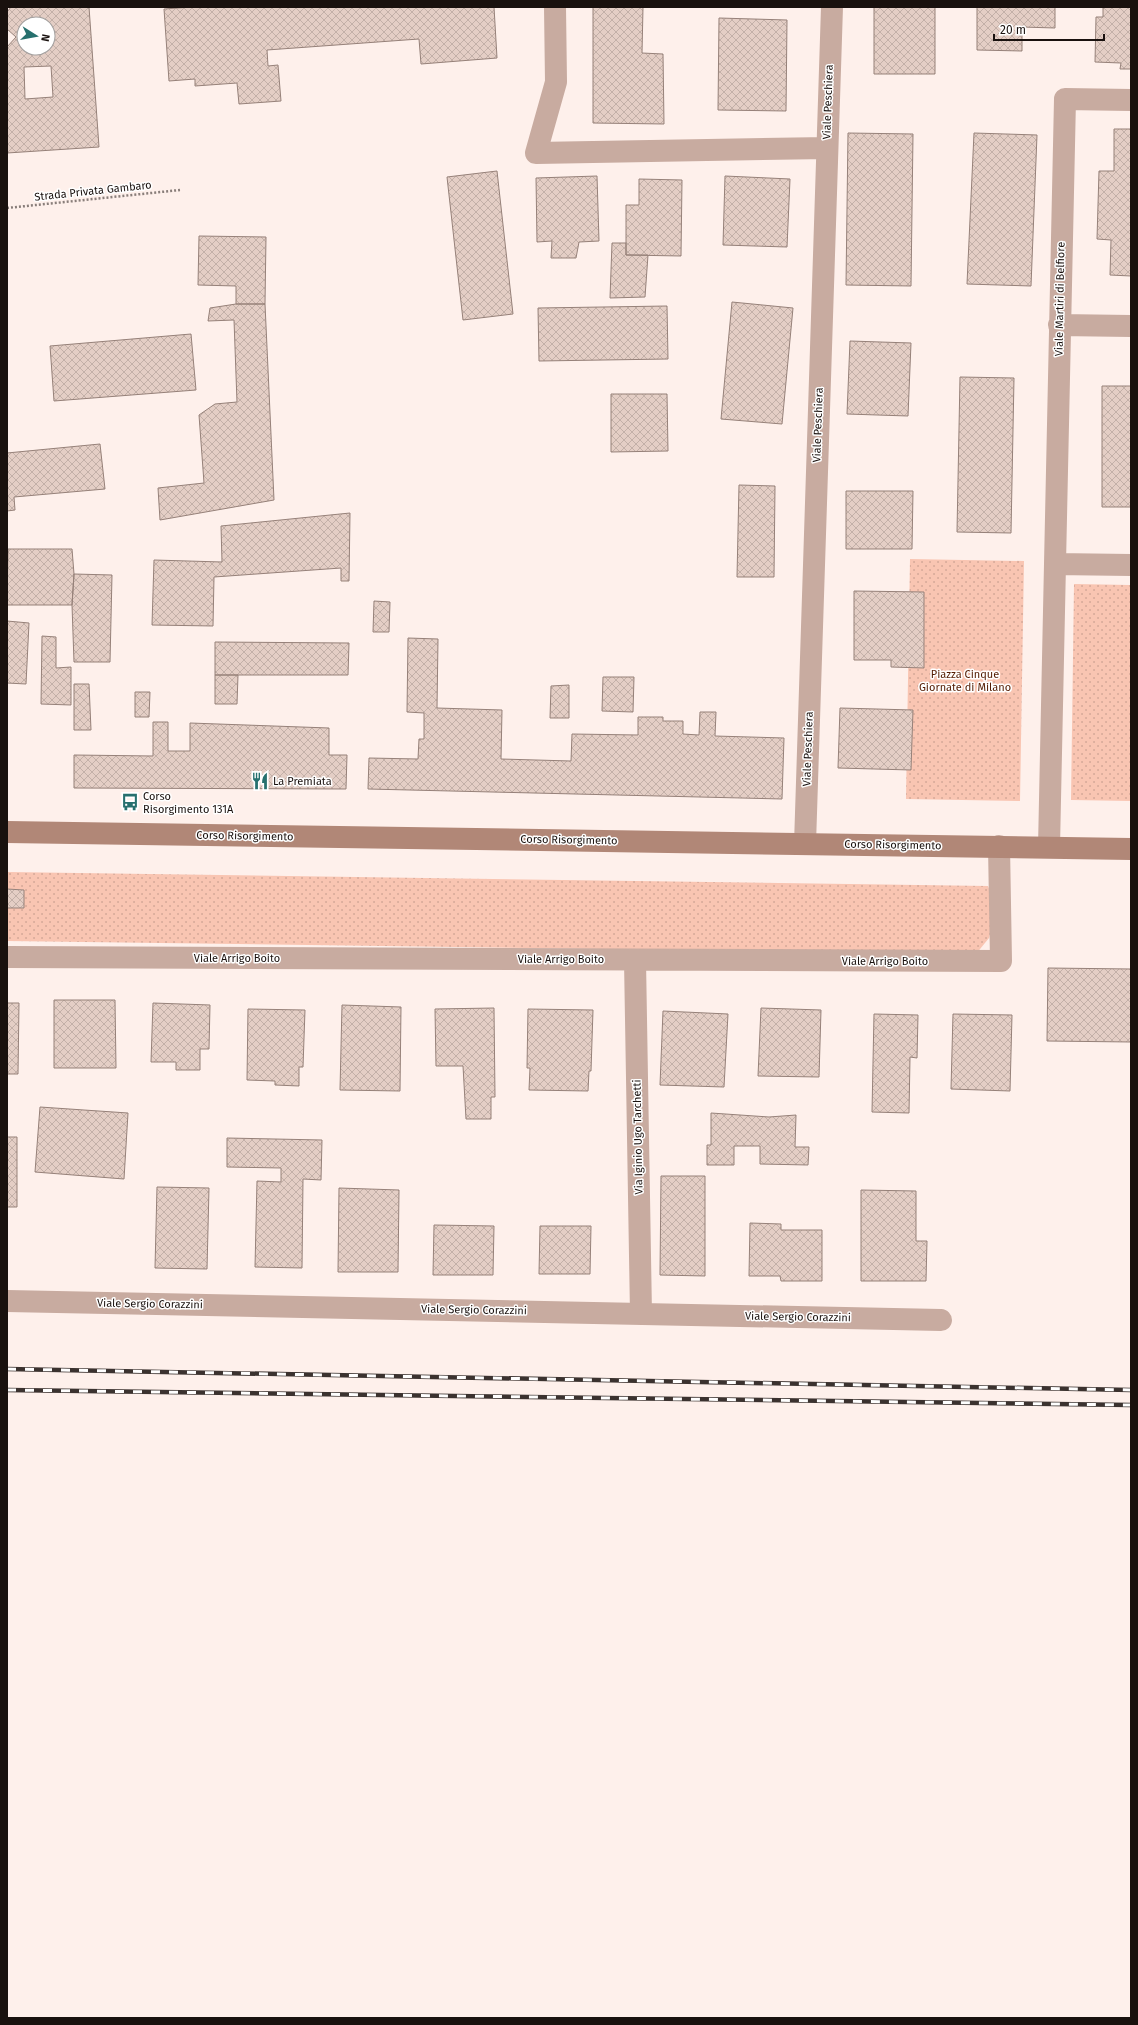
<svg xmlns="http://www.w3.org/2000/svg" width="1138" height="2025" viewBox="0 0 1138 2025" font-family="'Fira Sans',sans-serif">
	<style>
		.park { fill: url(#park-dots) }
		.building { fill: url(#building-cross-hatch); stroke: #968179; fill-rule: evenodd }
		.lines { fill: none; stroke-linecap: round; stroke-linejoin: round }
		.path { stroke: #897e7a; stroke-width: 2.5; stroke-dasharray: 2 2; stroke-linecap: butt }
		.street { stroke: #c8aba0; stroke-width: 22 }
		.secondary { stroke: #b18777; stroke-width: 22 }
		.rail-casing { stroke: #3b322f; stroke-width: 4.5 }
		.rail { stroke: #fff; stroke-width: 3; stroke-dasharray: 9; stroke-linecap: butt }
		.labels { text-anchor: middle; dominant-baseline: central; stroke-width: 3; stroke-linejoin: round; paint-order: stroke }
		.street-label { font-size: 11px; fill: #19110e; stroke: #fff }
		.park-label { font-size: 11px; fill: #531b01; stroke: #fff }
		.poi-label { font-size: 11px; fill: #19110e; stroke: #fff; text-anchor: start }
	</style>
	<defs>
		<pattern id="park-dots" width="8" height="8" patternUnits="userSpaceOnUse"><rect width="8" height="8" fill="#f9c5b2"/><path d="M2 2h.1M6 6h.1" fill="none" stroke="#d5a898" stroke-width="1.8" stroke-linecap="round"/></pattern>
		<pattern id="building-cross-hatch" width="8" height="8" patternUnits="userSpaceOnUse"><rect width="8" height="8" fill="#e4cec5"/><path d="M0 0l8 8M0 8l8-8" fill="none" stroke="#c3b0a8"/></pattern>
	</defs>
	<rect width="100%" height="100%" fill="#fef0eb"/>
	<!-- park -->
	<path class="park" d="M910,559L1024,561L1020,801L906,799Z
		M1074,584L1131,585V801L1071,800Z
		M7,872L988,886L997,908L989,938L976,954L7,941V908H24V890L7,889Z"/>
	<!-- building -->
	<path class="building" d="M11,7H89L99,147L7,153V47L16,37L7,29V12ZM24,24H48V48H24ZM51,66L53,97L25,99L24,67Z
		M192,7H494L497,58L421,64L419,39L267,50L268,66L278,65L281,101L239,104L237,83L195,86V79L169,81L164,9Z
		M593,7H643L642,53L663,54L664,124L593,123Z
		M874,7H935V74H874Z
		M977,7H1055V28L1022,27V51L977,50Z
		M1103,7H1131V69H1120L1121,63L1095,62L1096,17H1103Z
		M719,18L787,20L786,111L718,110Z
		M1114,129H1131V276L1110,275L1111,240L1097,239L1099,171H1114Z
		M848,133L913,134L911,286L846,285Z
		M974,133L1037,135L1031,286L967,284Z
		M497,171L513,314L463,320L447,177Z
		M597,176L599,241L579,242L576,258H551L552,241L537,242L536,178Z
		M725,176L790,179L787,247L723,245Z
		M639,179L682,180L681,256L626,255V205H639Z
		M199,236L266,237L265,304H236V286L198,285Z
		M612,243H626V255H648L645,297L610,298Z
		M732,302L793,308L782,424L721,419Z
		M236,304H265L274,500L160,520L158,488L204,483L199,415L215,404L237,402L234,320L208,321L210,308Z
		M667,306L668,359L539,361L538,308Z
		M191,334L196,390L54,401L50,346Z
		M850,341L911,343L908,416L847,414Z
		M960,377L1014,378L1011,533L957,532Z
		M1102,386H1131V507H1102Z
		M611,394H667L668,451L611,452Z
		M100,444L105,489L14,497L15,510L7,511V453Z
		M739,485L775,486L774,577H737Z
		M846,491H913L912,549H846Z
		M350,513L349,581H341V568L214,577L213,626L152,625L154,560L222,562L221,526Z
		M8,549H72L74,574L72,605H7Z
		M74,574L112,575L110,662H74L72,605Z
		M854,591L924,592V668L891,667V660H854Z
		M374,601L390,602L389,632H373Z
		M7,621L29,623L26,684L7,683Z
		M42,636L56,637V668L71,667V705L41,704Z
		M408,638L438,639L437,708L502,710L501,759L571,761L572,734L638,735V717H663V721H683V734L699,735L700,712H716L715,736L784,738L782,799L368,789L369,758L418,759L419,739H424V713L407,712Z
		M215,642L349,643L348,675H215Z
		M215,675H238L237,704H215Z
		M603,677H634L633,712L602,711Z
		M74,684H89L91,730H74Z
		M569,685V718H550L551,686Z
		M135,692H150L149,717H135Z
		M840,708L913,710L911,770L838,768Z
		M153,722H168V751H190V723L329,728V755H347L346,789L74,788V755L153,756Z
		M7,889L24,890V908H7Z
		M1048,968L1131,969V1042L1047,1041Z
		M54,1000H115L116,1068H54Z
		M7,1003H19L18,1074H7Z
		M153,1003L210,1005L209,1049H200V1070H176V1062H151Z
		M342,1005L401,1007L400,1091L340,1090Z
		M494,1008L495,1097H491V1119H466L463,1066H436L435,1009Z
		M761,1008L821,1010L819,1077L758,1076Z
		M248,1009L305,1010L303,1067H299V1086L275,1085V1081L247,1080Z
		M528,1009L593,1010L591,1071H589L588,1091L529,1090L530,1068H527Z
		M663,1011L728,1014L724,1087L660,1085Z
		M874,1014L918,1015L917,1058L910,1057L909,1113L872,1112Z
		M953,1014L1012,1015L1010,1091L951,1089Z
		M40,1107L128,1113L124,1179L35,1172Z
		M711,1113L769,1117L796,1115L795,1147H809L808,1165L760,1164V1146H734V1165H707V1145H711Z
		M7,1137H17V1207H7Z
		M227,1138L322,1140L321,1180L303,1179L302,1268L255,1267L257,1181L281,1182V1168L227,1167Z
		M661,1176H705V1276L660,1275Z
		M157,1187L209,1188L207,1269L155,1268Z
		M339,1188L399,1190L398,1272H338Z
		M861,1190L916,1191V1241H927L926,1281H861Z
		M750,1223L781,1224V1230H822V1281H781L780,1276H749Z
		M434,1225L494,1226L493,1275H433Z
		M540,1226H591L590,1274H539Z"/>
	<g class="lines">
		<!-- path -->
		<path class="path" d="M7,208L180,190"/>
		<!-- street -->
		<path class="street" d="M555,7L556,82L536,153L827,148
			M1059,325L1131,326
			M1055,564L1065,99L1131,100
			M805,844L832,7
			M1049,847L1055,564L1131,565
			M7,957L1001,961L999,846
			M635,960L641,1314
			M7,1301L941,1320"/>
		<!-- secondary -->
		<path class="secondary" d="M7,832L1131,849"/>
		<!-- rail casing -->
		<g class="rail-casing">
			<path id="rail" d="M7,1369L1131,1390
				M7,1390L1131,1405"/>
		</g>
		<!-- rail -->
		<use href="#rail" class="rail"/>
	</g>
	<!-- icons -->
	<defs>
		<g id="restaurant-bare" transform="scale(1.38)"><path d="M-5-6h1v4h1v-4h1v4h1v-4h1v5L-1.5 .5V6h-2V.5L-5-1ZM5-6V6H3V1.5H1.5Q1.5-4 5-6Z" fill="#26706e" stroke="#fff" stroke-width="2.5" paint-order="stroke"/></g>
		<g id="bus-bare" transform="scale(1.38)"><path d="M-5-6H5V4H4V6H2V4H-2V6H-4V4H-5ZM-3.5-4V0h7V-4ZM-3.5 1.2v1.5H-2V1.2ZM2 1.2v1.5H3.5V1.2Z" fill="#26706e" stroke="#fff" stroke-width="2.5" paint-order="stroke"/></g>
	</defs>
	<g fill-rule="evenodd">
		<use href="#restaurant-bare" x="260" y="781"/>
		<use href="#bus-bare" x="130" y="802"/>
	</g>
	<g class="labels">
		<!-- street labels -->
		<g class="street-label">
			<text transform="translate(828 102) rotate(-88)">Viale Peschiera</text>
			<text transform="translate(93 191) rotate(-6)">Strada Privata Gambaro</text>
			<text transform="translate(1060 299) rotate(-89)">Viale Martiri di Belfiore</text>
			<text transform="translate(818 425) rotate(-88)">Viale Peschiera</text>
			<text transform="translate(808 749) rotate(-88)">Viale Peschiera</text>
			<text transform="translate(245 836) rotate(1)">Corso Risorgimento</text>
			<text transform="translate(569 840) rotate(1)">Corso Risorgimento</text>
			<text transform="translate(893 845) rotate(1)">Corso Risorgimento</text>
			<text x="237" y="958">Viale Arrigo Boito</text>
			<text x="561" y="959">Viale Arrigo Boito</text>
			<text x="885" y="961">Viale Arrigo Boito</text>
			<text transform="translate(638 1137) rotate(-91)">Via Iginio Ugo Tarchetti</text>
			<text transform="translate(150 1304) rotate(1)">Viale Sergio Corazzini</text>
			<text transform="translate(474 1310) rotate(1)">Viale Sergio Corazzini</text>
			<text transform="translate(798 1317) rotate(1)">Viale Sergio Corazzini</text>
		</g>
		<!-- park labels -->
		<g class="park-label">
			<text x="965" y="674">Piazza Cinque<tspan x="965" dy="13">Giornate di Milano</tspan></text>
		</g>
		<!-- poi labels -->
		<g class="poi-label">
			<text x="273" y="781">La Premiata</text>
			<text x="143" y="796">Corso<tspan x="143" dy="13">Risorgimento 131A</tspan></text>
		</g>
	</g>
	<!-- border -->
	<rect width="1138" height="2025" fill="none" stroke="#19110e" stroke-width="16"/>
	<!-- north arrow -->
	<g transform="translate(36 36) rotate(101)"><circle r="19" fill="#ffffff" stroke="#a3a09f"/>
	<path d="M0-3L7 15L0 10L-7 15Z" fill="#26706e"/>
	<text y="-6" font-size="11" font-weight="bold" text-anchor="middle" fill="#19110e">N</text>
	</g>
	<!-- scale -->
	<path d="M994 34v6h110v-6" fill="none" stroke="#19110e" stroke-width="2"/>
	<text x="1000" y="34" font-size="12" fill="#19110e" stroke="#ffffff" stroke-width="3" paint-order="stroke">20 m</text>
</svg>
